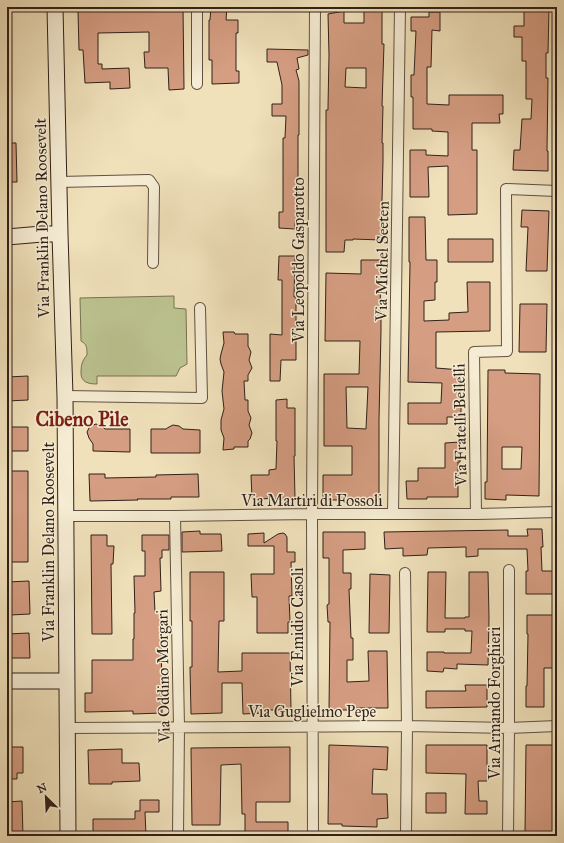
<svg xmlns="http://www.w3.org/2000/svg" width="564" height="843" viewBox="0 0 564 843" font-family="'IM FELL Great Primer',serif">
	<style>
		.green { fill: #bbc28f; stroke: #767254 }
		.building { fill: #d59d82; stroke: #30211a; fill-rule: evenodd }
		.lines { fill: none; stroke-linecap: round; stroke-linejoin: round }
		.street-casing { stroke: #605142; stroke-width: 12 }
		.secondary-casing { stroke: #30211a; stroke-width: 17 }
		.street { stroke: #f5ecd3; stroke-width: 10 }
		.secondary { stroke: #f5ecd3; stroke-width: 15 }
		.labels { text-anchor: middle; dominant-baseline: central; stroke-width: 3; stroke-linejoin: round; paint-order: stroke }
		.street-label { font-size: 16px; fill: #30211a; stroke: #f5ecd3 }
		.district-label { font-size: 20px; font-weight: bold; fill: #7a1f14; stroke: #f5ecd3 }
	</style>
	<rect width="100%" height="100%" fill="#f0e1bb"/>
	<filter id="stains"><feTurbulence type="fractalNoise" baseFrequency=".005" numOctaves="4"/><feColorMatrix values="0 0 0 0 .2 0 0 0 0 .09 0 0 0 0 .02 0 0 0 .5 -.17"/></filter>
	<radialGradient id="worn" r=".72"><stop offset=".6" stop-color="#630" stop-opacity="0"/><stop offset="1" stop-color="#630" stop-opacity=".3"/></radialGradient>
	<!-- green -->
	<path class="green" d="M174,296V308L186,309L187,364L180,368L176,376H97V384C88,384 81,382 81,373C81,365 82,361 87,355C87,348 87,344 81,341L80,298Z"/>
	<!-- building -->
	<path class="building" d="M143,7H183L184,89L169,90L168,68H145L144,52H149V32L98,33V64H102V69L129,68L130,88L110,89V82L85,83L83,50H79L78,11L143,9Z
		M211,7H227L226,20H238V33H236V71H239V83L212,84V60H209V20H210Z
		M364,7H382V44H384L382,106H383L382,143H383V161L381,240L353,239V240H345L344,252H326V110H328V107L329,55L328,14L344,11V23H364ZM346,68H366V88L345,87Z
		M528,7H549L548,53H546V78H548L547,151H548V171L513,170L514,150H520L522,119H531L532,99H526V61H522V37H514V26H524V8H528Z
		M429,12H440V31L432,30L431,67H427V104L449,105V95H503V114H499L500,123H472V150H477V214L448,215V166L428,167L429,197H410V150H426V155L448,156V132L432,131V129H413V97H411V75H414L416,31H411V17H429Z
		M267,49L308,50V55L297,58L299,69L296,70L299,81V135H298V220H295V229L279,228V212H283V138H285L286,116H272V104H282V85L277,62H267Z
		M7,143H16L17,182H7Z
		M522,210L549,211L547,271H526L528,227H521Z
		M409,217H425L426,260H437V282H435V300L424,301V321L449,320V313L468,312L467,282H490V331L436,332V368L461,370L460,404H461V417H447V424H408V403H441L442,383L408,382L410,262H409Z
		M448,239H493V262H448Z
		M279,256H295L294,297H296V360H281L280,381H270V334L282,335V280H278Z
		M361,260H381L380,313H381V331L379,419V500H323V475H352V446H324V374H359L360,341H325L326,273L361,274ZM346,387H368L366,429L347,428Z
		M520,304H547L546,352H519Z
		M223,332H234L235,334H248V346L251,352L249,360L252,368L248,375V381H244L245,400H248V411L251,418L249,425L252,433L250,439L248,441V447H234V449L223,450L224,438L221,430V420L224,409L222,391L224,372L221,364L220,359L221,354L224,343Z
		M488,370H505V373L540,374L539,496L506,495V500L485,499V482H487ZM502,447H522L521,469H502Z
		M28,376V400L7,401V377Z
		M287,399V408H295V456H294L295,498L252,499L251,475H269V470L276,469L277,441H276V400Z
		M96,424L102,426L105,429H130V452L93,451V444L89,438L87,432L90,426Z
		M173,425L179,426L183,429L200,430V453H151V429H166L169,427Z
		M7,427H28V451H7Z
		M460,442V462H458V497H427V499H407L406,481H418V468H445V443Z
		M7,471H28V562H7Z
		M89,474H105V478L156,477V475L198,474L199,497H171V499H137L138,500L90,501Z
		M527,529H542L543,547H541L542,571H557V594H526V571H528L527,549H478V556L466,557V547L428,548L427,555L403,556V548L385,549L384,532L508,530V536H528Z
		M200,531V534H221L222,551L182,552V532Z
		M323,532H365V549L343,550V573H351V589H349L351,638H353V660H347V682L369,681L368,651H387L388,708H348V710H329L330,622H328L327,605L329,604V558H323Z
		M264,533V543L278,534L283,533L285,534L287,537V552H295V562H291L292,596H289L290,622H288V633H257V597H252L251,574H274V546H248V534Z
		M91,535H107V546H114L113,564H111L112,634H92Z
		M142,535H169V550H162V558H160L161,591L154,592L155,612H161L162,713L133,714V711L85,712V693H92V660H133V639H134V613H135L134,576H145V551H142Z
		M190,572H224V621H219L218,672L242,671V653H290L291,710H262V713L243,714L242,683H222V713L191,714L190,667H192V621H190Z
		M428,572H446L445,618H465V617H469V572H488L489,618L488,665L457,664V669L444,668L443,672L427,671V652H444V653H471L472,631H465V629H445V632H427Z
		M370,574L390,575L389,633H369Z
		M29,581L30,614L10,615V612H7V582Z
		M527,615H557V625H555V652H557V668H544V707H526V686H527L528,634H527Z
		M29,633L30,658H7V634Z
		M465,685H487V707L426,708V691H466Z
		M329,745L388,747L387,770L373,769L372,794H387L388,818L377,819V827L342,826V824H328Z
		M426,745H487V781H478L479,801H487V814H465L466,774L426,773Z
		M526,745H557V834H525Z
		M7,747H23V773H17V779H7Z
		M290,747V802H256V822H288V836H245V814H242L241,764L221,765L220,825H192L191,748Z
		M122,749V763H139L140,781L112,782V784H89L88,750Z
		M426,793H446V813H426Z
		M140,800H159V812H145L146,836H93V819H135V811H140Z
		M22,801L23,836H7V802Z"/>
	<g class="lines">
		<!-- street casing -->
		<g class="street-casing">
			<path id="street" d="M197,7V84
				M59,182L149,180L154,187L153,263
				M65,396L202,398L200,308
				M393,514L400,7
				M476,514L474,352L507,351L506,189L557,191
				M66,516H175L312,514H476L557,512
				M175,516L179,727L178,836
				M405,573L407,726L406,836
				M67,728L407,726L509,728L557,726
				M313,836L312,514L315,7
				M508,836L509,728V570"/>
		</g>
		<!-- secondary casing -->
		<g class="secondary-casing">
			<path id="secondary" d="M55,7L60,234L65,396L68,836
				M7,237L42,234H60
				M7,681H67"/>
		</g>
		<!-- street -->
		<use href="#street" class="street"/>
		<!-- secondary -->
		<use href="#secondary" class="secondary"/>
	</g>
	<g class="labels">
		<!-- street labels -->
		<g class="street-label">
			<text transform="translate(42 218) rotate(-91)">Via Franklin Delano Roosevelt</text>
			<text transform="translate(298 260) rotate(-90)">Via Leopoldo Gasparotto</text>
			<text transform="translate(382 261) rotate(-89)">Via Michel Seeten</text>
			<text transform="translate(460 425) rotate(-91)">Via Fratelli Bellelli</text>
			<text x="312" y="500">Via Martiri di Fossoli</text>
			<text transform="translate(48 542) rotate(-90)">Via Franklin Delano Roosevelt</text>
			<text transform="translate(297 627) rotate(-90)">Via Emidio Casoli</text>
			<text transform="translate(163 676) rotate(-91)">Via Oddino Morgari</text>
			<text transform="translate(494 703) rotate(-90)">Via Armando Forghieri</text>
			<text x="312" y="711">Via Guglielmo Pepe</text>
		</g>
		<!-- district labels -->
		<g class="district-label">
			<text x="82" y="419">Cibeno Pile</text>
		</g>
	</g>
	<!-- margin -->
	<rect width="564" height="843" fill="none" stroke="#f0e1bb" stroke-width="24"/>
	<rect x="8" y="8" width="548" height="827" fill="none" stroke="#30211a" stroke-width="2"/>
	<rect x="12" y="12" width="540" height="819" fill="none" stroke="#30211a"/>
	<!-- north arrow -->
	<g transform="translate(46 797) rotate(336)" stroke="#f5ecd3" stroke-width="3" paint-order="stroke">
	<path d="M0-3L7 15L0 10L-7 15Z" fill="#30211a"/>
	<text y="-6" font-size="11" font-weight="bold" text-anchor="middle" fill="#30211a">N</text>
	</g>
	<rect width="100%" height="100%" filter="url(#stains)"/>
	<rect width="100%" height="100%" fill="url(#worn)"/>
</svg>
